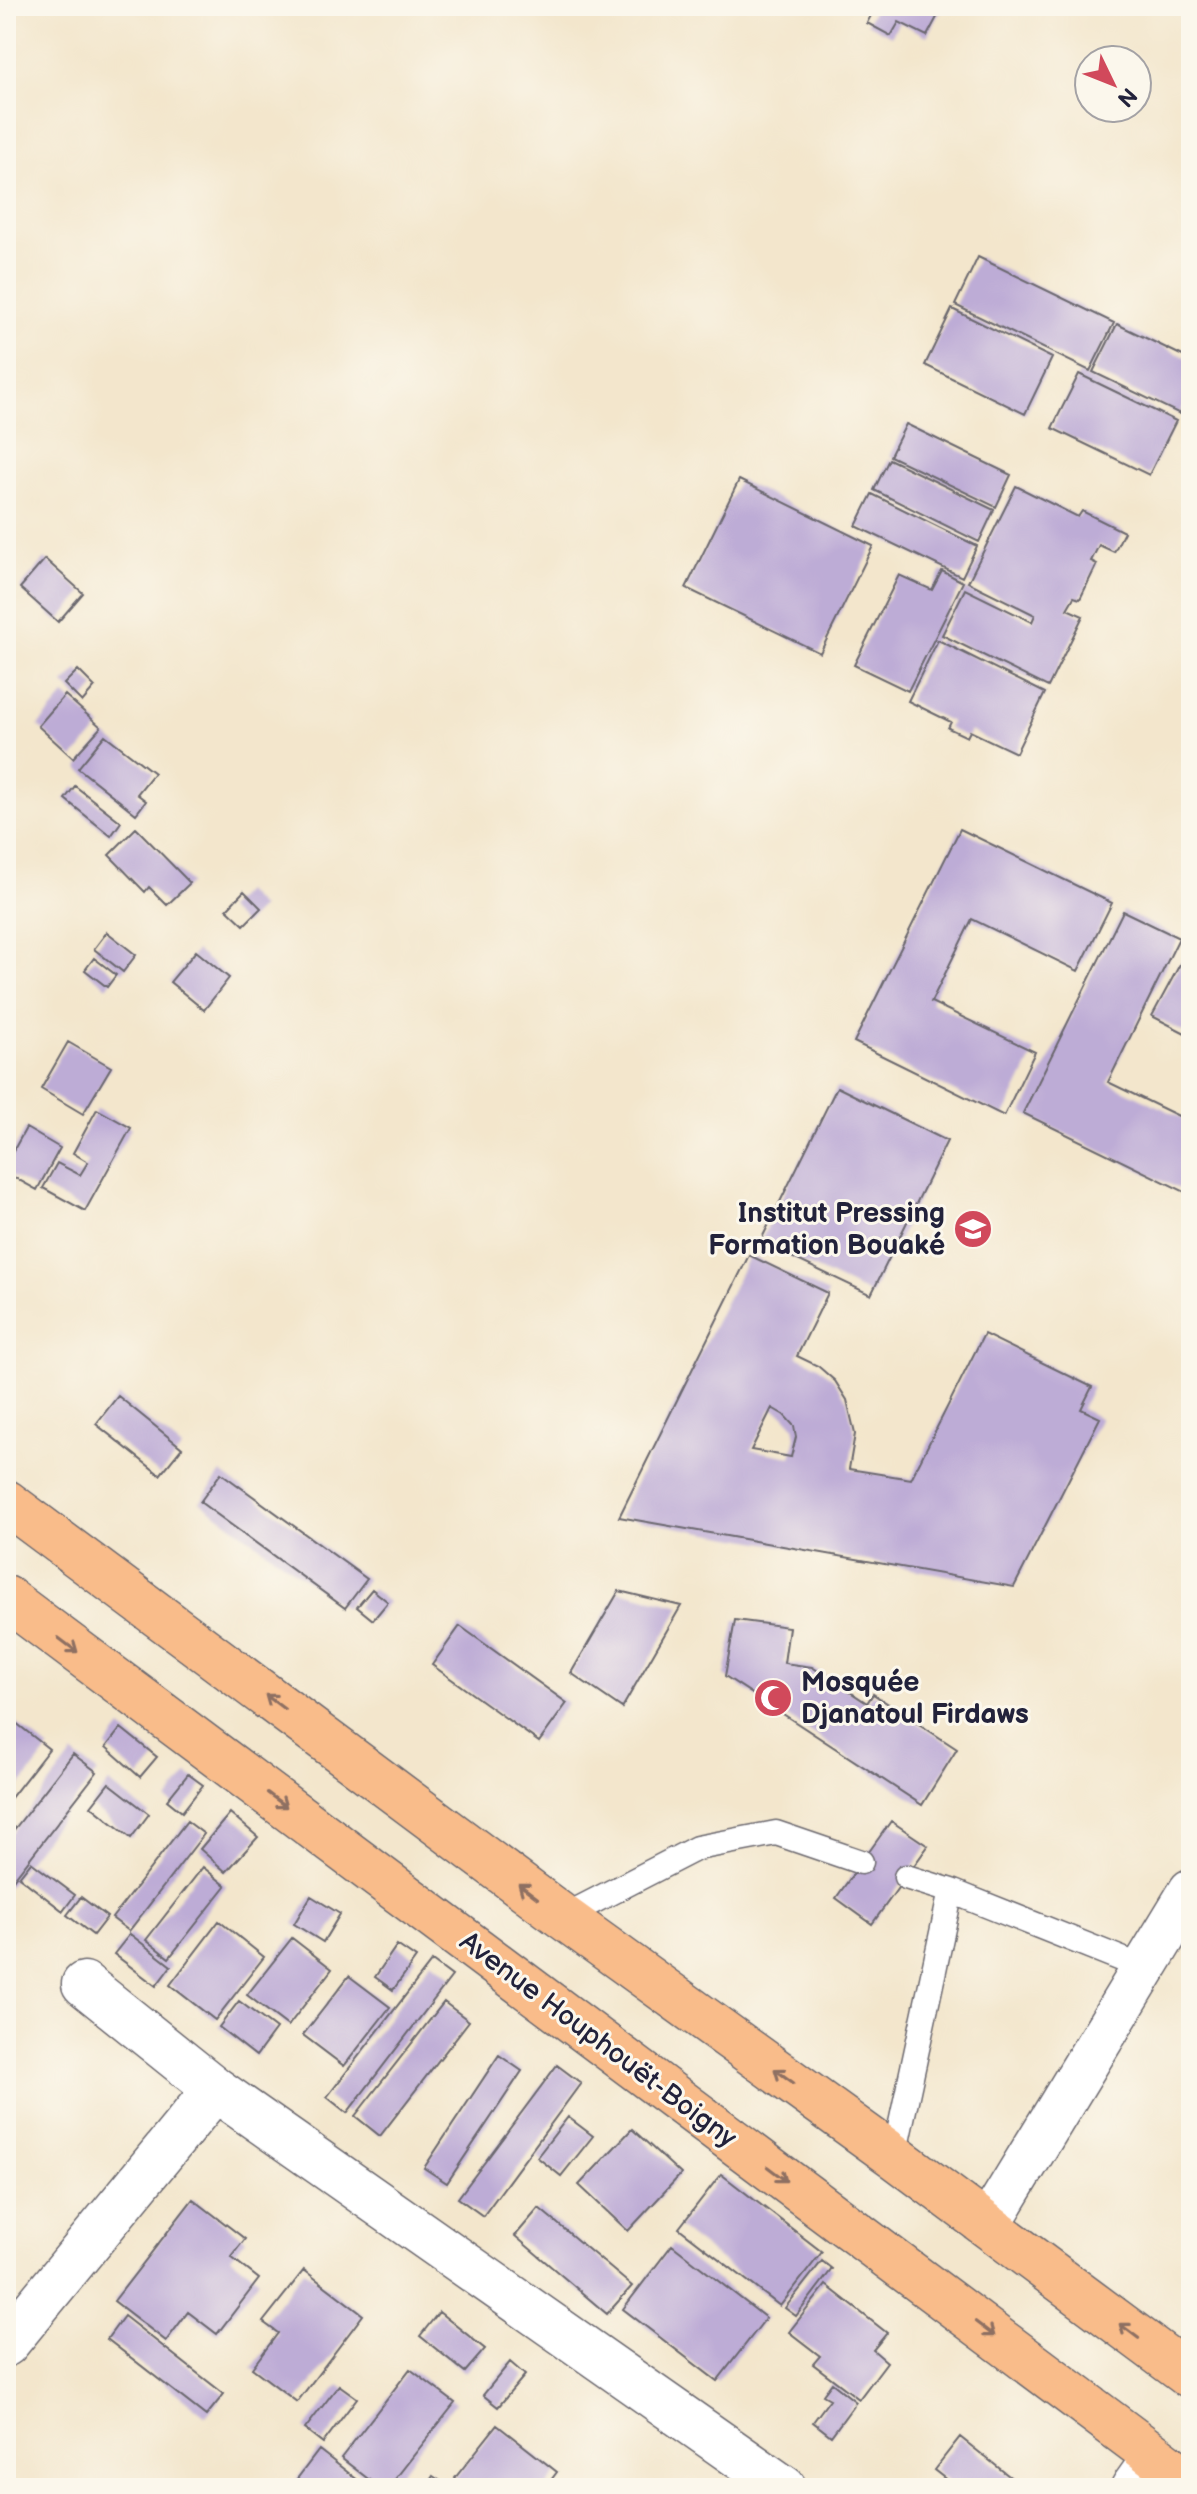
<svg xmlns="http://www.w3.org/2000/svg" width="1197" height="2494" viewBox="0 0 1197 2494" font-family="'Balsamiq Sans',sans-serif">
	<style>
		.building { fill: #bdacd6; fill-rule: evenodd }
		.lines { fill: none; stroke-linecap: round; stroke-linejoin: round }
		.service-casing { stroke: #6b676e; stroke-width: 27 }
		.minor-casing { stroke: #6b676e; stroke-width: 47 }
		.trunk-casing { stroke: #6b676e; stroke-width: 47 }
		.service { stroke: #fff; stroke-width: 24 }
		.minor { stroke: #fff; stroke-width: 44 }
		.trunk { stroke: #f9bc8a; stroke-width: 44 }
		.oneway { stroke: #8e6f62 }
		.labels { text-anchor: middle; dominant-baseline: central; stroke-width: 6; stroke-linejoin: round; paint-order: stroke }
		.poi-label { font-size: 28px; font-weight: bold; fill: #22223b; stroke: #fbf7ec; text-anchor: end }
		.street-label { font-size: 28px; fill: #22223b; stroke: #fbf7ec }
	</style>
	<rect width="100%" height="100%" fill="#fbf7ec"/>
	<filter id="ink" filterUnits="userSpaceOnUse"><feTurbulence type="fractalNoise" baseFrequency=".0125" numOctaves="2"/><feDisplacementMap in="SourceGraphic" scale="16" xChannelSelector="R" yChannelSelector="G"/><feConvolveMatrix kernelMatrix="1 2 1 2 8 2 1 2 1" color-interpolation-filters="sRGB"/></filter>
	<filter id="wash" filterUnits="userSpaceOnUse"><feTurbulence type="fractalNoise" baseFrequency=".006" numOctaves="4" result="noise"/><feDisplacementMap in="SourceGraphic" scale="32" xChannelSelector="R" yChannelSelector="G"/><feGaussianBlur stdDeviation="1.8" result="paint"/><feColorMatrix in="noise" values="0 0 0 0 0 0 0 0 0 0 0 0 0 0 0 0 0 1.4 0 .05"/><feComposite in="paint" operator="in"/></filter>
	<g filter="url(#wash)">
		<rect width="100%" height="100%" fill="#f3e6cc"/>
		<g id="blocks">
			<!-- building -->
			<path class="building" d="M876,6H943L927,36L899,22L891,36L867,23Z
				M978,257L1114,323L1090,371L955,305Z
				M952,309L1052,358L1025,414L925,365Z
				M1117,324L1191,360V391L1180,414L1093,372Z
				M1079,374L1176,421L1149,475L1052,428Z
				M906,424L1011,475L996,507L890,456Z
				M889,459L994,510L979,542L874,490Z
				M739,480L873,546L820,653L686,588Z
				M1016,486L1078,517L1082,511L1124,532L1114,552L1099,545L1091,561L1097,564L1080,599L1074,597L1067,609L1083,616L1048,687L942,635L965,589L1032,622L1035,615L968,582Z
				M872,494L977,546L962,577L856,526Z
				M45,559L83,593L58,622L20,588Z
				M942,571L963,582L908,691L854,665L899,575L932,590Z
				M938,640L1045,693L1016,753L970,731L967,737L948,728L951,722L908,701Z
				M78,670L95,687L82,702L64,684Z
				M65,695L101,727L73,758L38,726Z
				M105,735L154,773L137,794L146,801L136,814L78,768Z
				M75,786L121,822L111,836L65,799Z
				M136,828L190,883L167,905L149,887L145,892L109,855Z
				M960,829L1112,903L1078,971L972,919L931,1002L1035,1052L1004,1116L854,1042Z
				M244,891L261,908L244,925L227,909Z
				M1123,911L1179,938L1108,1082L1191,1122V1195L1023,1113Z
				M107,932L136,955L123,972L94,949Z
				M196,951L229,978L204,1010L170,982Z
				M1186,953L1191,955V1036L1152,1016Z
				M94,958L116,975L107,987L85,970Z
				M68,1042L111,1067L83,1114L41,1089Z
				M837,1087L947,1141L871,1295L760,1242Z
				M97,1109L131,1128L85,1211L43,1188L57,1163L80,1175L88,1162L73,1153Z
				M26,1128L60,1148L37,1190L6,1173V1164Z
				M749,1255L828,1293L797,1356L818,1366L835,1381L847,1400L855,1434L849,1469L911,1479L984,1334L1092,1387L1081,1409L1100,1418L1014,1587L619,1517ZM772,1408L784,1415L794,1426L796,1437L791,1457L751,1450Z
				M118,1396L182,1448L160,1475L96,1424Z
				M221,1473L367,1579L345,1608L200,1502Z
				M372,1589L388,1602L373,1620L357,1607Z
				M619,1591L681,1606L622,1708L571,1673Z
				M735,1620L789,1627L784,1663L812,1667L867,1703L873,1694L957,1749L922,1805L725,1676Z
				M460,1626L567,1703L539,1742L432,1665Z
				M6,1715L49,1749L6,1804Z
				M121,1728L157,1757L140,1777L106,1747Z
				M73,1754L97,1772L6,1889V1840Z
				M188,1774L203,1785L182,1812L167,1800Z
				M109,1783L149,1814L131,1838L91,1806Z
				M230,1813L258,1837L226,1872L200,1849Z
				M187,1821L204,1834L129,1931L112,1918Z
				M891,1821L928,1846L872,1924L836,1898Z
				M31,1862L75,1895L63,1911L19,1877Z
				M203,1867L226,1886L169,1958L146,1940Z
				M311,1896L340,1914L323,1942L294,1924Z
				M81,1897L107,1917L93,1935L67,1915Z
				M219,1921L264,1957L215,2020L170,1985Z
				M130,1934L171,1966L156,1986L114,1954Z
				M292,1938L332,1969L288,2026L247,1995Z
				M397,1945L416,1958L393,1990L375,1977Z
				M432,1961L452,1976L347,2113L327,2097Z
				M349,1976L390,2007L344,2066L303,2035Z
				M239,2001L276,2029L256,2056L219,2027Z
				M444,2002L469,2021L380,2136L355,2116Z
				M499,2055L522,2071L447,2183L424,2168Z
				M557,2065L581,2083L483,2216L458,2198Z
				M568,2117L593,2136L561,2176L537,2157Z
				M632,2129L681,2174L628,2231L579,2185Z
				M721,2174L822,2252L780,2306L679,2228Z
				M193,2199L245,2239L231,2257L259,2279L217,2334L188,2312L166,2341L114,2301Z
				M539,2208L632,2286L607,2314L515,2236Z
				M672,2245L766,2318L717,2381L623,2309Z
				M822,2261L832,2269L796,2316L785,2308Z
				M304,2270L363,2315L297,2402L252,2368L278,2333L263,2322Z
				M826,2285L887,2333L873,2350L887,2362L859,2399L813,2364L820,2356L789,2332Z
				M439,2312L485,2349L465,2372L420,2336Z
				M124,2316L224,2394L206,2416L107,2339Z
				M510,2362L525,2375L498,2407L483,2395Z
				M410,2369L455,2403L388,2488H380L341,2458Z
				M832,2383L856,2402L831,2436L813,2422L830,2399L823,2395Z
				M339,2385L357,2398L323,2443L305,2429Z
				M497,2425L557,2472L545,2488H467L455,2478Z
				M960,2437L1019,2484L1016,2488H957L934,2470Z
				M319,2450L368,2488H298L293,2484Z
				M433,2476L451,2488H425Z"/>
		</g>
	</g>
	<g filter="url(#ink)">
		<use href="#blocks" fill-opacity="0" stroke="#6b676e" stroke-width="2"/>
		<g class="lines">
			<!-- service casing -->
			<g class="service-casing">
				<path id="service" d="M951,1891L1144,1968
					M563,1917L697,1848L776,1833L861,1862
					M894,2156L951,1891L906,1877"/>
			</g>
			<!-- minor casing -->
			<g class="minor-casing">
				<path id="minor" d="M84,1984L215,2089L784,2488
					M988,2225L1191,1891
					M6,2344L215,2089
					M1133,2488L1155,2457"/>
			</g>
			<!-- trunk casing -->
			<g class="trunk-casing">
				<path id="trunk" d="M6,1502L563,1917L894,2156L1191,2377
					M6,1598L1191,2483"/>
			</g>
			<!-- service -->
			<use href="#service" class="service"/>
			<!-- minor -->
			<use href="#minor" class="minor"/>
			<!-- trunk -->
			<use href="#trunk" class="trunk"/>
		</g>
		<!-- one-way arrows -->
		<defs><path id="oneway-shaft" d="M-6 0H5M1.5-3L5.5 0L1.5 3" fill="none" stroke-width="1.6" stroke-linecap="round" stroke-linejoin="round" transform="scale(2)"/></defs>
		<g class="oneway">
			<use href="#oneway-shaft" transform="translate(68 1645) rotate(37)"/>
			<use href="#oneway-shaft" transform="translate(275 1702) rotate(-143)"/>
			<use href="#oneway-shaft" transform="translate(277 1800) rotate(37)"/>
			<use href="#oneway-shaft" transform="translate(528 1891) rotate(-143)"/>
			<use href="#oneway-shaft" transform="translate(784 2076) rotate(-144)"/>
			<use href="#oneway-shaft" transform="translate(777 2174) rotate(37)"/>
			<use href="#oneway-shaft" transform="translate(985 2329) rotate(37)"/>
			<use href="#oneway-shaft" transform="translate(1129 2331) rotate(-143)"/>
		</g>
	</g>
	<!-- icons -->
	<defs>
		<g id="school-disc" transform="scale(2)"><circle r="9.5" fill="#d1495b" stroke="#fbf7ec"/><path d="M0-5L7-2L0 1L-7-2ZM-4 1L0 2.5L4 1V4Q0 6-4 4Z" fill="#fff"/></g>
		<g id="mosque-disc" transform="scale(2)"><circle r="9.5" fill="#d1495b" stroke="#fbf7ec"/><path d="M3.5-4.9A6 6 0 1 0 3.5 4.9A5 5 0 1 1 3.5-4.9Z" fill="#fff"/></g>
	</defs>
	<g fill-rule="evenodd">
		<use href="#school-disc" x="973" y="1229"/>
		<use href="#mosque-disc" x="773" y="1698"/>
	</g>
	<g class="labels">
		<!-- poi labels -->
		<g class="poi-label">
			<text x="945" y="1213">Institut Pressing<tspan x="945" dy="32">Formation Bouaké</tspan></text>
			<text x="801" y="1682" text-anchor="start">Mosquée<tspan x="801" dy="32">Djanatoul Firdaws</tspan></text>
		</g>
		<!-- street labels -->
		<g class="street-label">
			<text transform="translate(598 2040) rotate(37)">Avenue Houphouët-Boigny</text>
		</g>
	</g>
	<!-- margin -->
	<rect width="1197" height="2494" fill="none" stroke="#fbf7ec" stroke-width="32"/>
	<!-- north arrow -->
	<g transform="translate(1113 84) rotate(133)"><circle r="38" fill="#fbf7ec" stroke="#a4a2a5" stroke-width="2"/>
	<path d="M0-6L14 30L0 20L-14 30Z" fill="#d1495b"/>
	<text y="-12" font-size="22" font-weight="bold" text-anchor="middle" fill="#22223b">N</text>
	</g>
</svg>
